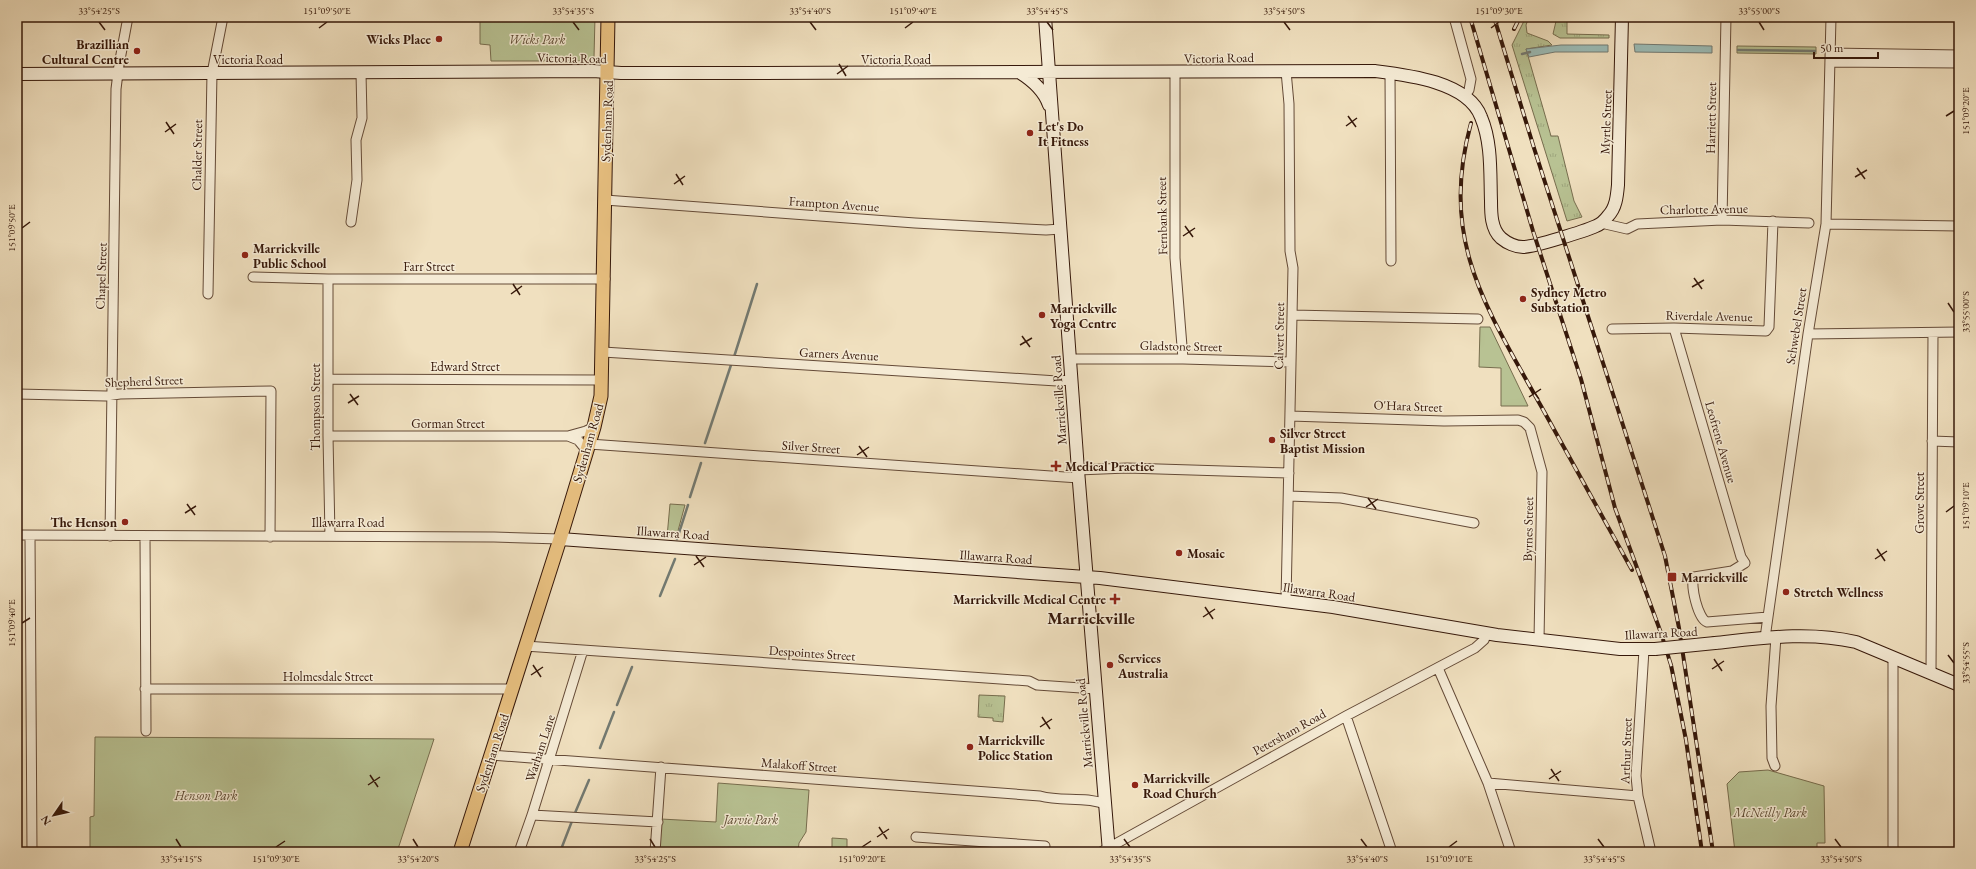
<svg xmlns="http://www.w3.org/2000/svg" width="1976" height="869" viewBox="0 0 1976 869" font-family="'EB Garamond',serif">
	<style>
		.grass { fill: url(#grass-tufts); stroke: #776d4e }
		.green { fill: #b8c293; stroke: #776d4e }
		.water { fill: #9bbcb7; stroke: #737a72 }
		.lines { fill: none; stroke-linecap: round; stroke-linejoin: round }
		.stream { stroke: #737a72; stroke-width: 2.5 }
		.street-casing { stroke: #644a37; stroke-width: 11 }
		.secondary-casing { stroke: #36180a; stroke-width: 14 }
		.primary-casing { stroke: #36180a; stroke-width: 15 }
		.street { stroke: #f5ebd5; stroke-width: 9 }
		.secondary { stroke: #f5ebd5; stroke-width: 12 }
		.primary { stroke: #e8c080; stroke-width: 13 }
		.rail-casing { stroke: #36180a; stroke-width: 4 }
		.rail { stroke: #f5ebd5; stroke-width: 2.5; stroke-dasharray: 8; stroke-linecap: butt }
		.secondary-bridge-casing { stroke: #36180a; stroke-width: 14; stroke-linecap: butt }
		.secondary-bridge { stroke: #f5ebd5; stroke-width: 12 }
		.ticks { fill: none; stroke: #36180a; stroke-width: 1.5 }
		.poi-dot { fill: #8f2418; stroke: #f5ebd5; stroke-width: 1.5 }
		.labels { text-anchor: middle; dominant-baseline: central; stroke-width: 3; stroke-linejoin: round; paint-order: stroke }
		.poi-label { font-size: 13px; font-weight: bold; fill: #36180a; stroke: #f5ebd5; text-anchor: start }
		.park-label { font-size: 13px; font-style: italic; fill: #5d4b33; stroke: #f5ebd5 }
		.street-label { font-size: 13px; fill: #36180a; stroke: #f5ebd5 }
		.district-label { font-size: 17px; font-weight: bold; fill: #36180a; stroke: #f5ebd5 }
		.neatline { fill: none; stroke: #36180a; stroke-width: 1.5 }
		.ticks-label { font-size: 10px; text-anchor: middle; fill: #36180a }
	</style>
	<defs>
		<pattern id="grass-tufts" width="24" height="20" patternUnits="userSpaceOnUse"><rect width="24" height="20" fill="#b8c293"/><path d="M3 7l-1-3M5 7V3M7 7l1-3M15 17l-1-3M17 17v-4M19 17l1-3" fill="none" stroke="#9fa67d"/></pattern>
	</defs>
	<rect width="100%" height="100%" fill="#f0e0bf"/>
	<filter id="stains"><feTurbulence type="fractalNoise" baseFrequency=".005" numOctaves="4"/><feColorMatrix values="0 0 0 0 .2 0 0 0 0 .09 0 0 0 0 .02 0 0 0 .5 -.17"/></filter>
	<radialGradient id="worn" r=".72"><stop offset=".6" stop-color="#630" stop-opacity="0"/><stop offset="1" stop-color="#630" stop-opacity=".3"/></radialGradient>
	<!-- grass -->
	<path class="grass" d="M1526,17H1529L1526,25L1527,33L1548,41L1552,45L1526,49L1551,136H1558L1574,201L1582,217L1567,221L1512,45Z
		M1557,17H1567V34L1609,35V38H1560L1553,34Z
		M1737,46L1816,47V54L1737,53Z
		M979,695L1005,696L1003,722L993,721V718L978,717Z"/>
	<!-- green -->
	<path class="green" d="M480,17H595L594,57L590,61H491L490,45L480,44Z
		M1480,327H1490L1528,406H1501V368L1479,367Z
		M670,504L685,505L676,538L667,537Z
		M95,737L434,739L397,852H90V817L94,816Z
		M1768,770L1824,786L1825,843H1817V852H1735L1727,784L1739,772Z
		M718,783L809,790L806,832L799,843L798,852H658L661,819L716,822Z
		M832,838L847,839V852H832Z"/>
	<!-- water -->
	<path class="water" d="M1634,44L1712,46V53L1635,52Z
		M1561,45H1608V52H1555L1529,57L1526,49Z"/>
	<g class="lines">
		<!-- stream -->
		<path class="stream" d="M1738,50L1815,51
			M1522,54L1530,52
			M734,357L757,284
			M705,443L732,362
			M690,497L701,463
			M677,539L688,505
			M660,596L675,559
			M617,705L632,667
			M600,748L614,712
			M575,813L589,780
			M560,852L572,821"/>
		<!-- street casing -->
		<g class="street-casing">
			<path id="street" d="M1454,17L1471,79L1469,90L1465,95
				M1830,53L1959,55
				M1830,62L1959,63
				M1175,72V258L1183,359
				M1390,73L1391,261
				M605,200L915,223L1046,230L1061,229
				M1722,220L1726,17
				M351,222L357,180L356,140L362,118L361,73
				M1601,223L1627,229L1637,224L1722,220L1809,223
				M1826,224L1959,226
				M253,277L328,279H605
				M328,279V436L330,536
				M208,294L212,73L223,17
				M1292,315L1478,319
				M1674,328L1741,557L1745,563L1732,571L1694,577C1690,585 1698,619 1707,622L1768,617
				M1612,329L1674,328L1766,331L1769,327L1773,221
				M1808,334L1959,332
				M603,352L1057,381L1072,380
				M1071,359H1183L1291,362
				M328,379L602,380
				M17,394L106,396L120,394L271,391L270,537
				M1290,416L1444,421L1518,420L1524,422L1530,428L1542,472L1539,640
				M328,436H568L586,431L594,427
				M568,436L578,440L587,451
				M1932,441L1959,442
				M589,444L1079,478
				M1078,470L1127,468L1289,473
				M1289,496L1341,498L1474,523
				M17,535L494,537L560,539
				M30,536L32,852
				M110,536L116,89L119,65L128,17
				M145,536L146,731
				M1286,601L1293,268L1290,251L1289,104L1286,71
				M1765,638L1808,334L1826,224L1831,17
				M525,646L1029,681L1037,685L1096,689
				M1644,650L1636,776L1638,796L1651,852
				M1438,668L1488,783L1511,852
				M1931,673L1933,333
				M145,689H512
				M1346,716L1392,852
				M491,755L1040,796C1061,802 1085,796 1105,804
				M1775,766L1772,758L1771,706L1776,637
				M1488,783L1638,796
				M532,815L658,822
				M916,837L1045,846
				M519,852L532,815L583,650
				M655,852L661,767
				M1101,852L1346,716L1475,648L1484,640L1487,633
				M1893,852V657"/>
		</g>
		<!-- secondary casing -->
		<g class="secondary-casing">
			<path id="secondary" d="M1045,17L1078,470L1109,852
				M1019,72C1032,80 1044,90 1049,105
				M17,74L593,71L621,73H728L1375,71C1408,75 1468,82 1481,117C1492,143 1490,173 1491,201C1491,213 1491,229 1501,238C1507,243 1516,247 1523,247C1534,247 1585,231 1596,226C1601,224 1605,220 1608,216C1616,208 1617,196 1618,185L1622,17
				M560,539L1100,578L1333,607L1497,635L1620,649H1655
				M1715,643C1762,638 1809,631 1856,642L1959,685"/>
		</g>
		<!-- primary casing -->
		<g class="primary-casing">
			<path id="primary" d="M460,852L560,539L594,427L601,396L608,17"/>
		</g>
		<!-- street -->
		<use href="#street" class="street"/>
		<!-- secondary -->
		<use href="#secondary" class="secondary"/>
		<!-- primary -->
		<use href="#primary" class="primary"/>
		<!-- rail casing -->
		<g class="rail-casing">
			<path id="rail" d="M1470,17L1533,231L1581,379L1615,508L1661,633L1671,665L1686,740L1702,852
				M1494,17L1534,148L1665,556L1679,628L1713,852
				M1514,29L1520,17
				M1471,123C1439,241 1486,307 1541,406C1571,461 1602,515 1632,570"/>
		</g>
		<!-- rail -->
		<use href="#rail" class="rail"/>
		<!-- secondary-bridge casing -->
		<g class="secondary-bridge-casing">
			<path id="secondary-bridge" d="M1655,649L1715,643"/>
		</g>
		<!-- secondary-bridge -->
		<use href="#secondary-bridge" class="secondary-bridge"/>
	</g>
	<!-- ticks -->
	<path class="ticks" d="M99,22L105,30M573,22L579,30M810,22L816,30M1047,22L1053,30M1284,22L1290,30M1759,22L1764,30M319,28L327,22M905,28L913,22M1491,28L1499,22M839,64L846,76M837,74L848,66M1348,116L1356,127M1946,116L1954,111M166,122L174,134M1346,126L1357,118M165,132L176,124M1857,168L1865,179M676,174L683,185M1855,177L1867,170M674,184L685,176M1185,226L1193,237M22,228L30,222M1183,236L1195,228M1694,278L1702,289M513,284L520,295M1692,287L1704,280M511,294L522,286M1948,303L1954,312M1022,336L1030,347M1020,345L1032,338M1531,388L1539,399M350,394L358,405M1529,397L1541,389M348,403L359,396M859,446L867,457M857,455L869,447M1368,498L1376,509M187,504L195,515M1366,507L1378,499M1946,512L1954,506M185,513L196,506M1877,549L1885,561M696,556L704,567M1875,559L1887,551M694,565L706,557M1205,607L1213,619M1203,617L1215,609M22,623L30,618M1948,655L1954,663M1714,659L1722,671M533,665L541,677M1712,669L1724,661M531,675L543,667M1042,717L1050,729M1040,727L1052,719M1551,769L1559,781M370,775L378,787M1549,779L1561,771M368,785L380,777M879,827L887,839M877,837L889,829M176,839L181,847M413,839L418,847M650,839L655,847M1124,839L1130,847M1361,839L1367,847M1598,839L1604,847M1835,839L1841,847M276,847L285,841M862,847L871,841M1449,847L1457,841"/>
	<!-- markers -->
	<g class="poi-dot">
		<circle cx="439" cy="39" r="4"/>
		<circle cx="137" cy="51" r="4"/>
		<circle cx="1030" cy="133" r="4"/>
		<circle cx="245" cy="255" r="4"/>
		<circle cx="1523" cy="299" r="4"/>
		<circle cx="1042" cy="315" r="4"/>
		<circle cx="1272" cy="440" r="4"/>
		<path d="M1054 460h4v4h4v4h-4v4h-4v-4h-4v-4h4z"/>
		<circle cx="125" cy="522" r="4"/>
		<circle cx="1179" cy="553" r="4"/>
		<rect x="1667" y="572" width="10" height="10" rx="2"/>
		<circle cx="1786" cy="592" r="4"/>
		<path d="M1113 593h4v4h4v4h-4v4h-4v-4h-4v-4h4z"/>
		<circle cx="1110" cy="665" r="4"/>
		<circle cx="970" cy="747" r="4"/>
		<circle cx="1135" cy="785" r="4"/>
	</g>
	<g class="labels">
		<!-- poi labels -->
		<g class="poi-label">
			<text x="431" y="39" text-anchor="end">Wicks Place</text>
			<text x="129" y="44" text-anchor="end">Brazillian<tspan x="129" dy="15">Cultural Centre</tspan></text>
			<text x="1038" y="126">Let's Do<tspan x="1038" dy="15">It Fitness</tspan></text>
			<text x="253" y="248">Marrickville<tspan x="253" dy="15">Public School</tspan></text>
			<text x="1531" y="292">Sydney Metro<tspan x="1531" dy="15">Substation</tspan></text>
			<text x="1050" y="308">Marrickville<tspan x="1050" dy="15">Yoga Centre</tspan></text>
			<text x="1280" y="433">Silver Street<tspan x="1280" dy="15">Baptist Mission</tspan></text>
			<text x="1065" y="466">Medical Practice</text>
			<text x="117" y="522" text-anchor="end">The Henson</text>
			<text x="1187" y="553">Mosaic</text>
			<text x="1681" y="577">Marrickville</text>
			<text x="1794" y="592">Stretch Wellness</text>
			<text x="1106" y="599" text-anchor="end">Marrickville Medical Centre</text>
			<text x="1118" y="658">Services<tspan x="1118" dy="15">Australia</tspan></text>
			<text x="978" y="740">Marrickville<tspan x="978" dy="15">Police Station</tspan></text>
			<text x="1143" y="778">Marrickville<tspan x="1143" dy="15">Road Church</tspan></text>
		</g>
		<!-- park labels -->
		<g class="park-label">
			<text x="537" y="39">Wicks Park</text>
			<text x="206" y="795">Henson Park</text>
			<text x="1770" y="812">McNeilly Park</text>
			<text x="751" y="819">Jarvie Park</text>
		</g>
		<!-- street labels -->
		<g class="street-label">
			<text transform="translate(572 58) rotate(1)">Victoria Road</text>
			<text transform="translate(1219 58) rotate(-1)">Victoria Road</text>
			<text x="248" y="59">Victoria Road</text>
			<text x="896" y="59">Victoria Road</text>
			<text transform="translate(1711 118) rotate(-89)">Harriett Street</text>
			<text transform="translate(607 121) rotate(-88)">Sydenham Road</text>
			<text transform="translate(1606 122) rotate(-88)">Myrtle Street</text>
			<text transform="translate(197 155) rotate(-89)">Chalder Street</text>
			<text transform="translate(834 204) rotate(4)">Frampton Avenue</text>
			<text transform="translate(1704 209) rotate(-1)">Charlotte Avenue</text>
			<text transform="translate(1162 216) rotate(-91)">Fernbank Street</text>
			<text x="429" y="266">Farr Street</text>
			<text transform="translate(101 276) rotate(-88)">Chapel Street</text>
			<text transform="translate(1709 316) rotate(1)">Riverdale Avenue</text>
			<text transform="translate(1796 326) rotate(-81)">Schwebel Street</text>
			<text transform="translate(1279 336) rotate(-89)">Calvert Street</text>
			<text transform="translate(1181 346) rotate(1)">Gladstone Street</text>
			<text transform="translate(839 354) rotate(3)">Garners Avenue</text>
			<text x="465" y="366">Edward Street</text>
			<text transform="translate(144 381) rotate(-2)">Shepherd Street</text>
			<text transform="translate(1059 400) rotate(-94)">Marrickville Road</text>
			<text transform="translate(1408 406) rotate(2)">O'Hara Street</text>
			<text transform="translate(315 407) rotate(-90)">Thompson Street</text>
			<text x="448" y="423">Gorman Street</text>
			<text transform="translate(1721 442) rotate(74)">Leofrene Avenue</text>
			<text transform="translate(588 443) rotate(-74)">Sydenham Road</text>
			<text transform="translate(811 447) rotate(4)">Silver Street</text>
			<text transform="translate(1919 503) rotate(-90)">Grove Street</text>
			<text x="348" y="522">Illawarra Road</text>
			<text transform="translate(1528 529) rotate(-89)">Byrnes Street</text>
			<text transform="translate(673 533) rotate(4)">Illawarra Road</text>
			<text transform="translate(996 557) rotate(4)">Illawarra Road</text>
			<text transform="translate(1319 592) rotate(8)">Illawarra Road</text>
			<text transform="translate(1661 633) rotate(-3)">Illawarra Road</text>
			<text transform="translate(812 653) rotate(4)">Despointes Street</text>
			<text x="328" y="676">Holmesdale Street</text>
			<text transform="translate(1084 723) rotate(-95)">Marrickville Road</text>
			<text transform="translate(1289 732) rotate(-29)">Petersham Road</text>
			<text transform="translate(540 748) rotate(-72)">Warham Lane</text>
			<text transform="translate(1626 751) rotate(-88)">Arthur Street</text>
			<text transform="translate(492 753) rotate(-72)">Sydenham Road</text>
			<text transform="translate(799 765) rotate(4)">Malakoff Street</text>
		</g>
		<!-- district labels -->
		<g class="district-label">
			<text x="1091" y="618">Marrickville</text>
		</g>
	</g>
	<!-- margin -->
	<rect width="1976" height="869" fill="none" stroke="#f0e0bf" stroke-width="44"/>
	<!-- north arrow -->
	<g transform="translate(54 815) rotate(236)" stroke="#f5ebd5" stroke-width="3" paint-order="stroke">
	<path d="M0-3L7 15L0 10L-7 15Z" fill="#36180a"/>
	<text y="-6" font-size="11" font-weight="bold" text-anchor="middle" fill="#36180a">N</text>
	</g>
	<!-- scale -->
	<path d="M1814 52v6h64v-6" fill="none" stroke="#36180a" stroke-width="2"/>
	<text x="1820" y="52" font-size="12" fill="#36180a" stroke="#f5ebd5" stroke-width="3" paint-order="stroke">50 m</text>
	<rect x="22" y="22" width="1932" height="825" class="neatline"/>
	<g class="ticks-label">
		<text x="99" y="14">33°54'25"S</text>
		<text x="327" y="14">151°09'50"E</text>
		<text x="573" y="14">33°54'35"S</text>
		<text x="810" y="14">33°54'40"S</text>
		<text x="913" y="14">151°09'40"E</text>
		<text x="1047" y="14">33°54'45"S</text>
		<text x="1284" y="14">33°54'50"S</text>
		<text x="1499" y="14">151°09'30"E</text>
		<text x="1759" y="14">33°55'00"S</text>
		<text transform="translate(1965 111) rotate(-90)" y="4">151°09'20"E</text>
		<text transform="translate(11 228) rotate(-90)" y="4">151°09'50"E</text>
		<text transform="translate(1965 312) rotate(-90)" y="4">33°55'00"S</text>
		<text transform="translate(1965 506) rotate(-90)" y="4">151°09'10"E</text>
		<text transform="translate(11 623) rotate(-90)" y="4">151°09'40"E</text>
		<text transform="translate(1965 663) rotate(-90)" y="4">33°54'55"S</text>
		<text x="181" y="862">33°54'15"S</text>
		<text x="276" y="862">151°09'30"E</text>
		<text x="418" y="862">33°54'20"S</text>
		<text x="655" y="862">33°54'25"S</text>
		<text x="862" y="862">151°09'20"E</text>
		<text x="1130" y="862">33°54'35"S</text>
		<text x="1367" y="862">33°54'40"S</text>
		<text x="1449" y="862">151°09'10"E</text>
		<text x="1604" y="862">33°54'45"S</text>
		<text x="1841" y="862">33°54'50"S</text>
	</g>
	<rect width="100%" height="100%" filter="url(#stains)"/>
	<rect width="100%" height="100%" fill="url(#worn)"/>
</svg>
